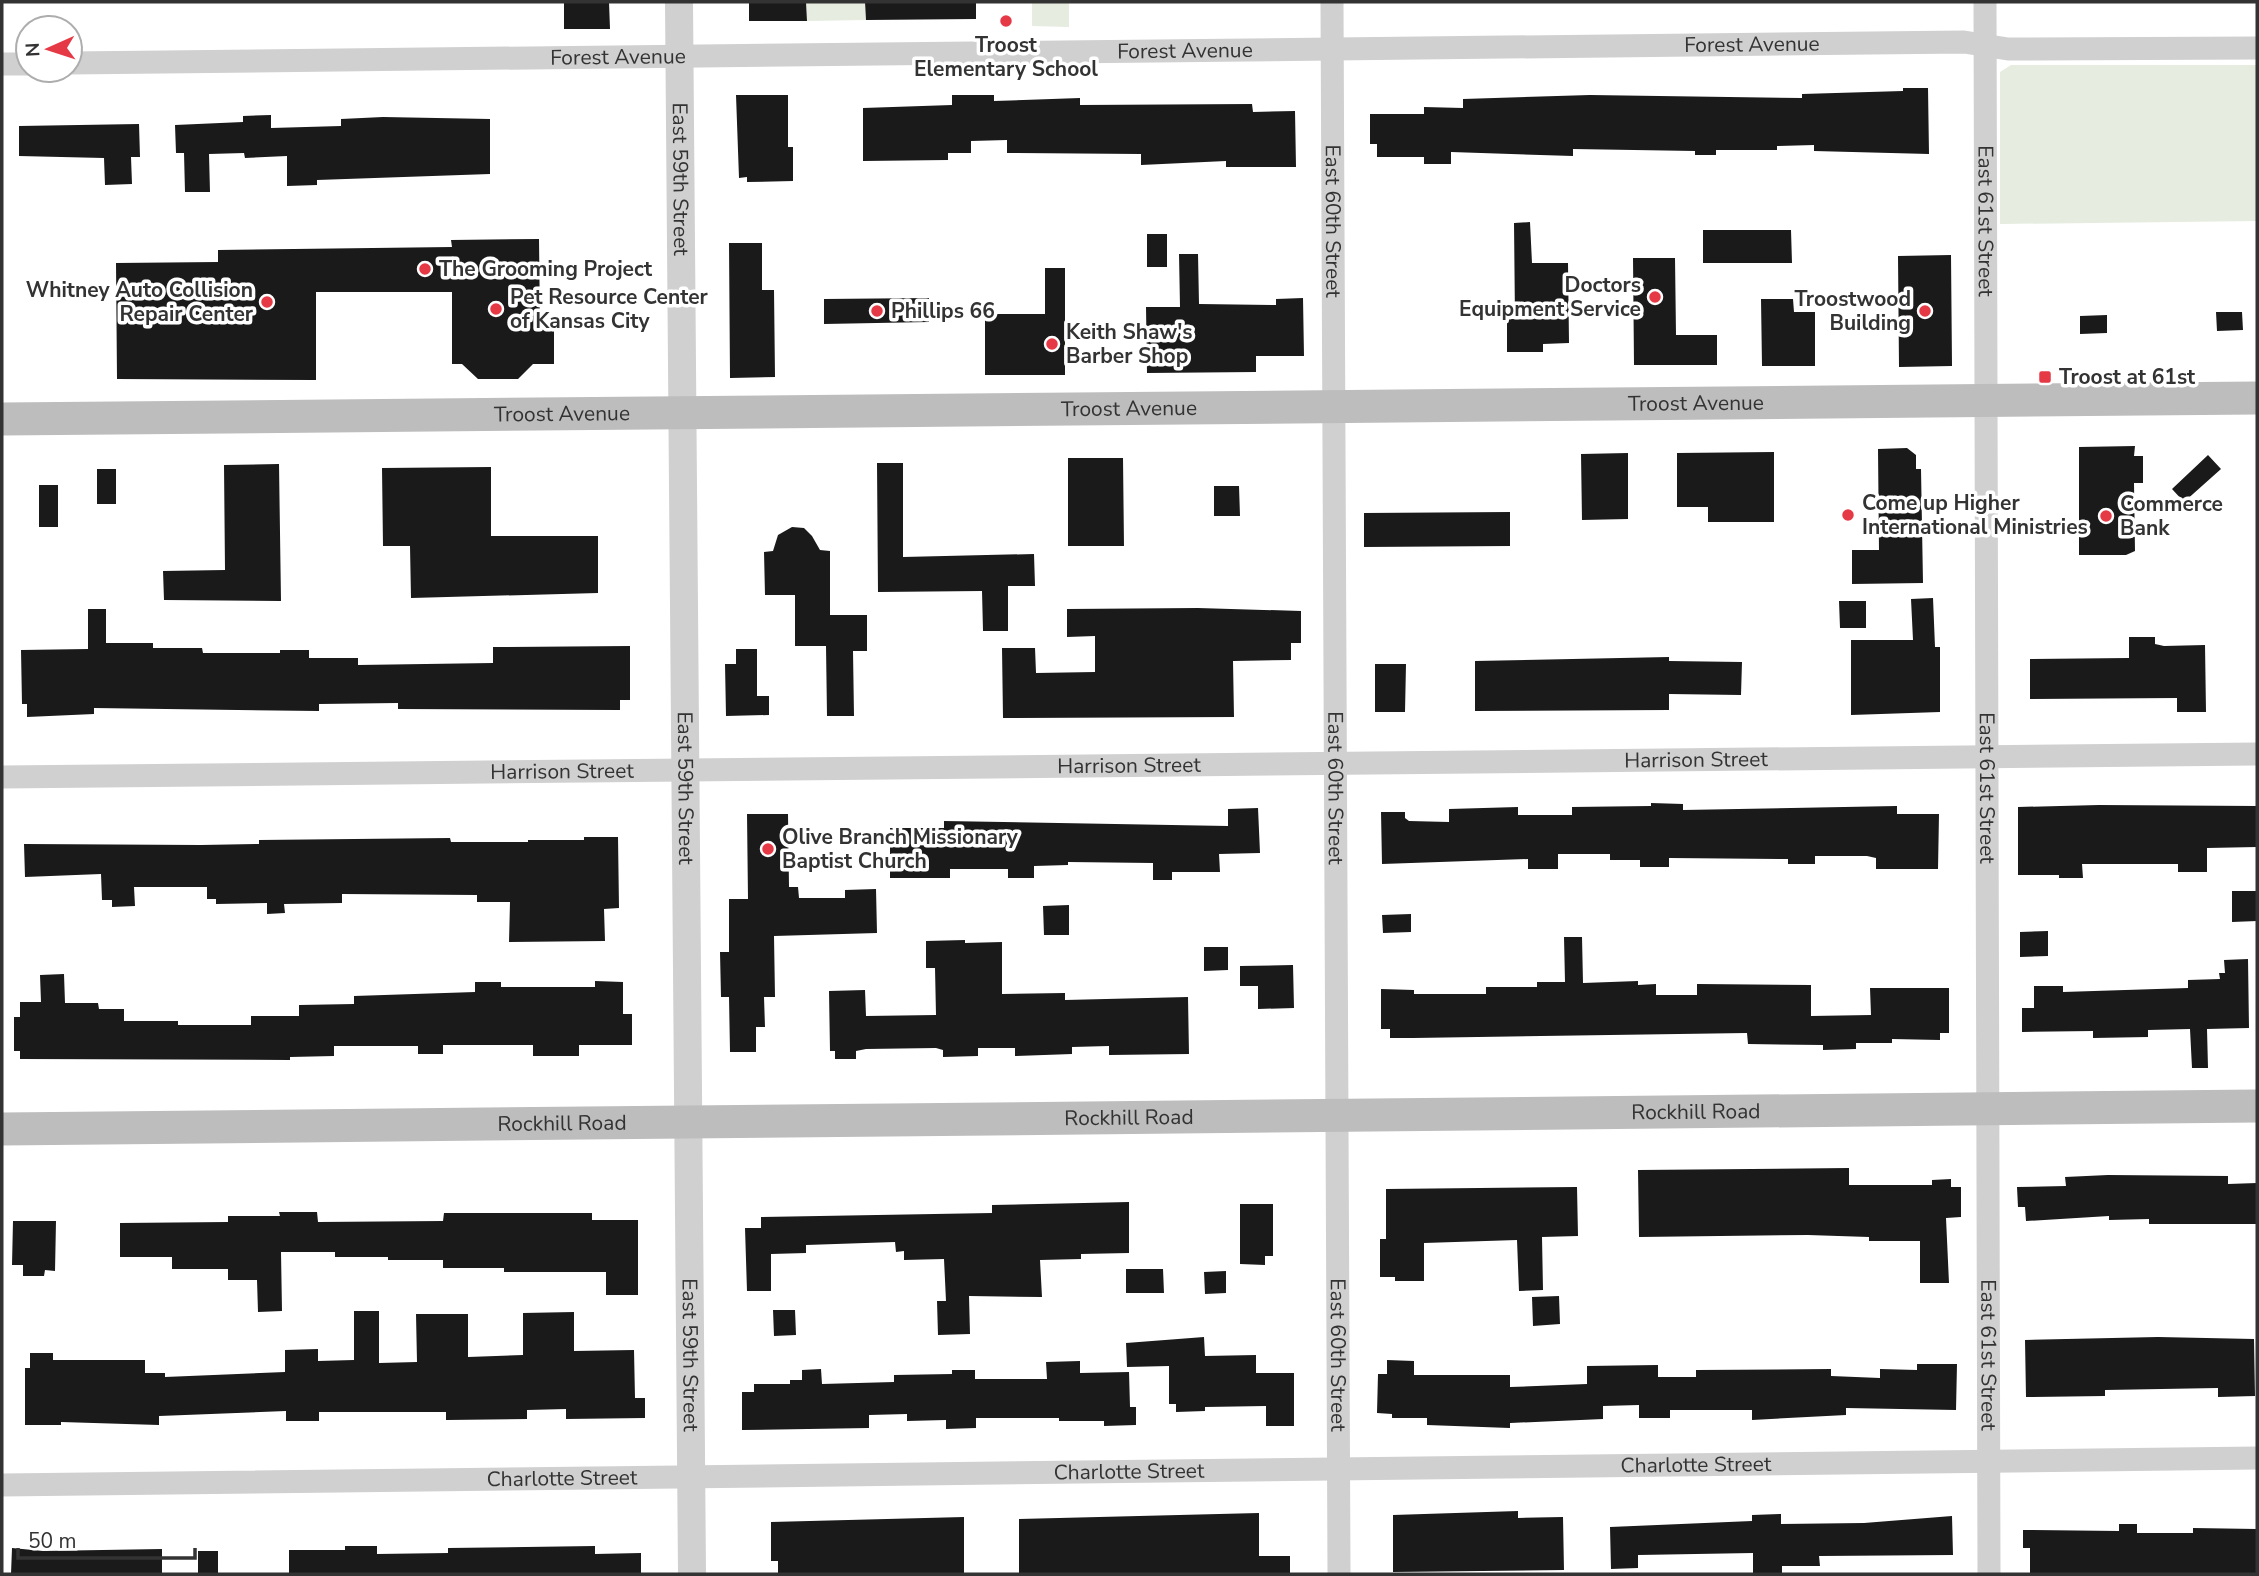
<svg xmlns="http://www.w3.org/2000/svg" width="2259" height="1576" viewBox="0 0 2259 1576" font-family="'Nunito Sans',sans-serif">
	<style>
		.green { fill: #e6ecdf }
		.building { fill: #1a1a1a }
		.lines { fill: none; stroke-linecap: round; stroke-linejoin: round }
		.minor { stroke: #d0d0d0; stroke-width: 23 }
		.tertiary { stroke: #d0d0d0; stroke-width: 28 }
		.secondary { stroke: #bdbdbd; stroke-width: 33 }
		.poi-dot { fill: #e63946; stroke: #fff; stroke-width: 2.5 }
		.labels { text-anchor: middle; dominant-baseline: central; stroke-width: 7; stroke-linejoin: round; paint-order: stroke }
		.poi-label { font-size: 21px; font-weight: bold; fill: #333; stroke: #fff; text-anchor: start }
		.street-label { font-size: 21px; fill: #333; stroke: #fff }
	</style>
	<rect width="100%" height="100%" fill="#fff"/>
	<!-- green -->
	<path class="green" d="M806,2H865L866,20L807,21Z
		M1032,2H1069V27L1032,26Z
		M2011,65H2257V221L2000,224V72Z"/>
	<!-- building -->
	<path class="building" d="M564,2H609L610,29H564Z
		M749,2H806L807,21H749Z
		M865,2H976V19L866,20Z
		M1903,88H1928L1929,154L1814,151V145L1777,146V150H1716V155H1695V151L1573,149V156L1451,152V164H1424V157H1377V144H1370V114H1424V107L1463,108V99L1590,95L1802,98V94L1903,91Z
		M736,95H788V147H793V181L747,182V177L739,178Z
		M952,95H994V101L1080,98V105L1252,104L1253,112L1295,111L1296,167H1226V161L1141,165V154L1007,153V140L971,141V153H948V160L863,161V108L952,105Z
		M271,115V128L341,126V119L383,117L490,119V174L317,180V185L287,186V156L245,158L244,153L209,154L210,192H185L184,153H176L175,125L243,122V116Z
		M139,124L140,157H131L132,184L105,185L104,158L19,156V126Z
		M1530,222L1532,263H1568L1569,343L1543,344V352H1507V319H1515L1514,223Z
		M1703,230H1791L1792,263H1703Z
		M1147,234H1167V267H1147Z
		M539,239L540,326H554V364H533L518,379H478L462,364H452V292H316V380L117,379L116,263L218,262V250L452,247L451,240Z
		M729,243H762V290H774L775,377L730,378Z
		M1179,254H1198L1199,304L1276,305V299L1303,298L1304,356H1256V372L1147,373L1146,307H1180Z
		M1951,255L1952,366L1899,367L1898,256Z
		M1633,258H1675L1676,335H1717V365H1634Z
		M1045,268H1065V375H985V314H1045Z
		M929,298V322L824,324V299Z
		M1761,299H1793L1794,312H1815V366H1762Z
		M2216,312H2242L2243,330L2217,331Z
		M2107,315V333L2080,334V316Z
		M2135,446L2134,456H2143V483H2134L2135,551L2126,555H2079V447Z
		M1907,448L1916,455V469H1921L1923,583L1852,584V550H1879L1878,449Z
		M1774,452V522H1708V507H1677V453Z
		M1628,453V519L1582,520L1581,454Z
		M2208,455L2221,469L2184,502L2172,489Z
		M1068,458H1123L1124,546H1068Z
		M877,463H903V557L1034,554L1035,586H1008V631H983L982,591L878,592Z
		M279,464L281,601L164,600L163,571L225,570L224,465Z
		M491,467V536H598V593L411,598L410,546H383L382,468Z
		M97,469H116V504H97Z
		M39,485H58V527H39Z
		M1214,486H1239L1240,516H1214Z
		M1510,512V546L1364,547V513Z
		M792,527L804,528L812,536L820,550L830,551V615H867V651H853L854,716H827L826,646H795V595H765L764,552L773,551L778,535Z
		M1933,598L1935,647H1940V712L1851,715V640H1913L1911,599Z
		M1839,601H1866V628H1840Z
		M1198,608L1301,611V643H1291V660L1233,661L1234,717L1003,718L1002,648H1035L1036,673L1095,672V636L1067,637V609Z
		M88,609H106V643H153V648H202L203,653H280V650H309V658H358V665L493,663V647L630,646V700H620V710L398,709V703L319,704V711L94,708V714L27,717V704H22L21,650L88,649Z
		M2129,637H2155V644L2164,646L2205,645L2206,712H2177V698L2030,699V659L2129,658Z
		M736,649H757V696H769V715L726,716L725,664H736Z
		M1669,657V661L1742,662L1741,695L1669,694V710L1475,711V661Z
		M1375,664H1406L1405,712H1375Z
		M1651,803L1683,804V810L1897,806V814H1939L1938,869H1876V858L1867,856H1815V864H1788V859L1669,858V867H1640V860H1610V854H1558V869H1528V859L1382,864L1381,812H1405V818L1409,821L1449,822V809L1518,807V815H1572V807L1651,806Z
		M2099,805L2257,806V847L2207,848V872H2178V864H2082L2083,878H2059V875H2018V807Z
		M1258,808L1260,853L1219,854L1220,872H1172V880H1153V863L1068,862V865L1034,866V878H1008V869H950V878H890V828H944V821L1228,826V809Z
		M747,814H788L789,887H798L799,898H845V890L876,889L877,933L774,936L775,997H764L765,1027H756V1052H730L729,997H721L720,952H729V899H748Z
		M584,837H618L619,908L604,909L605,941L509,942L510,902H477V895L342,894V903L284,904L285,913L267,914V903L216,904V899H207V887H134L135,906L112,907V900H102L101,874L25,877L24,844L201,845L259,844V840L450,838L451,842H528V840H584Z
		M2232,891H2256L2257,921L2232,922Z
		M1069,905V935H1044L1043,906Z
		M1411,914V932L1383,933L1382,915Z
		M2048,931V956L2020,957V932Z
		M1564,937H1582L1583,983L1638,981V985L1656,984V995H1697V984L1811,985V1016L1871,1015L1870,988H1949V1033H1940V1040L1892,1039V1043H1856V1049L1823,1050V1045L1748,1044L1747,1033L1413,1038H1390V1029H1381V989L1414,990V994H1486V987H1537V982H1565Z
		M965,940V943L1002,942V994L1065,993V1000L1188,997L1189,1054L1109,1055V1046L1072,1047V1054L1015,1056V1048H978V1056L943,1057V1050L936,1048L866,1049L856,1051V1059H835V1051H830L829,991L865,990L866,1016L936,1015L935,968H926V941Z
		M1204,947H1228V970L1204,971Z
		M2248,959L2249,1028L2207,1029L2208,1068H2192L2190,1029L2148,1030V1037L2093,1038V1031L2022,1032V1008H2034V986H2063V992L2188,988V980L2220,979L2219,973H2225L2224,960Z
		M1293,965L1294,1008L1258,1009V986H1240V966Z
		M64,974L65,1003H98L99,1009H124V1021H178V1025H251V1016H299V1005L354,1004V996L475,992V982H501V987H595V981L623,982V1014H632V1045H579V1056H533V1045H443V1054H418V1046H334V1056L290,1057V1060L20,1059V1051H14V1017H20V1002H41L40,975Z
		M1849,1168V1185H1932V1180L1951,1179V1187H1961V1217L1946,1218L1949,1283H1920V1241H1869V1237L1808,1235L1639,1237L1638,1170Z
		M2108,1175L2228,1176V1184L2257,1183V1224H2149V1219L2109,1220V1216L2026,1221L2025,1207H2018L2017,1187L2066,1186L2065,1177Z
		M1577,1187L1578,1236L1542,1237L1543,1290L1519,1291L1517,1240L1424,1243V1281H1395V1277H1380V1239H1386V1189Z
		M1129,1202V1253L1081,1254V1259L1040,1260L1042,1297L969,1296L970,1334L938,1335L937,1301H946L944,1259L904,1260V1251L896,1252L895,1242L806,1245V1253L771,1254V1291H747L745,1228H761V1217L992,1213V1205Z
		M1240,1204H1273V1256H1265V1265L1240,1264Z
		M279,1212H317L318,1222L443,1221L444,1213H592V1220H638V1295H606V1272H504V1268H443V1260H388V1257H335V1252H281L282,1311L258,1312L257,1280H228V1269H172V1257H120V1223L228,1222V1216H280Z
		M13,1221H56L55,1271L45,1270L44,1276H23V1265H12Z
		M1126,1269H1163L1164,1293H1126Z
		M1226,1271V1293L1205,1294L1204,1272Z
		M1559,1296L1560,1324L1533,1326L1532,1297Z
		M773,1310H795L796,1335L774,1336Z
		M354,1311H379V1363L417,1362L416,1314H468V1357L523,1355V1313L574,1312V1351L634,1350L635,1398H645V1418L566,1419V1409L527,1410V1419L446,1420V1412H319V1421H286V1411L159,1416V1425L61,1422V1425H25V1368H30V1353H53V1360H145V1373H165V1377L285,1372V1350L318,1349V1361L354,1360Z
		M1204,1337L1205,1356L1256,1355V1373H1294V1426H1266V1406L1205,1407V1411L1176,1412V1404H1169V1366L1127,1367L1126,1343Z
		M2158,1337L2254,1339L2255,1396L2218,1397V1388L2105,1390V1396L2026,1397L2025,1340Z
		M1387,1360L1414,1361V1375H1510V1387L1587,1384V1366L1658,1365V1377H1696V1370L1831,1369V1376L1880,1378V1369L1917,1370V1364H1957L1956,1410L1846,1408V1415L1752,1420V1410H1670V1418H1639V1405L1603,1406V1419L1510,1423V1428L1427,1425V1418H1392V1414L1377,1413L1378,1374H1387Z
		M1080,1361V1373L1129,1372L1130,1407H1136V1425L1104,1426V1421H1059V1418H976V1428L946,1429V1420L907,1421V1414L869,1415V1428L742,1430V1392H754V1384H790V1380H802V1370L821,1369L822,1384L894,1382V1375L952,1374V1370H975V1379H1047L1046,1362Z
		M1518,1511V1518L1563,1517L1564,1570L1393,1572V1515Z
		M1259,1513V1556H1290V1574H1019V1519Z
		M1781,1514V1524L1864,1523L1952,1516L1953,1555L1819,1556L1820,1566H1782V1574H1753V1553L1638,1555V1568L1611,1569L1610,1527L1752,1521V1515Z
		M964,1517V1573L778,1574V1561H771V1522Z
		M2119,1524H2137V1533H2193V1528L2257,1529V1574H2030V1548H2023V1530L2119,1531Z
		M345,1546H377V1554L448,1553V1548L595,1546V1554L641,1553V1574H289V1550H345Z
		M12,1548L43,1551L162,1549V1574H11Z
		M198,1551H218V1574H198Z"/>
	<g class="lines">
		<!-- minor -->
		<g class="minor">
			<path id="s1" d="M1332,2L1339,1574"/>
			<path id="s2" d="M1985,2L1989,1574"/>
			<path id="s3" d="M70,63L1964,42L2008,49L2257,48"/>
			<path d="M2,64H28"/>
			<path id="s4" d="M2,777L2257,754"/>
			<path id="s5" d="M2,1485L2257,1458"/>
		</g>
		<!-- tertiary -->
		<path class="tertiary" id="s6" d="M679,2L692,1574"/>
		<!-- secondary -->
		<g class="secondary">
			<path id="s7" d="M2,419L2257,398"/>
			<path id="s8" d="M2,1129L2257,1106"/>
		</g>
	</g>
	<!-- markers -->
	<g class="poi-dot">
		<circle cx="1006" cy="21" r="7"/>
		<circle cx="425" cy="269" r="7"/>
		<circle cx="1655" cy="297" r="7"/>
		<circle cx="267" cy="302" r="7"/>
		<circle cx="496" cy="309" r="7"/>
		<circle cx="877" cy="311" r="7"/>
		<circle cx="1925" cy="311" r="7"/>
		<circle cx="1052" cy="344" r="7"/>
		<rect x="2038" y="370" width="14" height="14" rx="3.5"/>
		<circle cx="1848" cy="515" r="7"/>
		<circle cx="2106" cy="516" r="7"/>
		<circle cx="768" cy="849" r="7"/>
	</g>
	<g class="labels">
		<!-- poi labels -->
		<g class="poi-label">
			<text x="1006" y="45" text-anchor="middle">Troost<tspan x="1006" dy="24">Elementary School</tspan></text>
			<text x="439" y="269">The Grooming Project</text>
			<text x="1641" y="285" text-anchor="end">Doctors<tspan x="1641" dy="24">Equipment Service</tspan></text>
			<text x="253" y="290" text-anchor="end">Whitney Auto Collision<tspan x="253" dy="24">Repair Center</tspan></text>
			<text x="510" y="297">Pet Resource Center<tspan x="510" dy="24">of Kansas City</tspan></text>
			<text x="1911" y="299" text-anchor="end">Troostwood<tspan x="1911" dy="24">Building</tspan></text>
			<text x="891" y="311">Phillips 66</text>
			<text x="1066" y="332">Keith Shaw's<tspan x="1066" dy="24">Barber Shop</tspan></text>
			<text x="2059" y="377">Troost at 61st</text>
			<text x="1862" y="503">Come up Higher<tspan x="1862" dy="24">International Ministries</tspan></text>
			<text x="2120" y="504">Commerce<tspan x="2120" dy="24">Bank</tspan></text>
			<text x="782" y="837">Olive Branch Missionary<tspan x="782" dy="24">Baptist Church</tspan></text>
		</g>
		<!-- street labels -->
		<g class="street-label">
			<text stroke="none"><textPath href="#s3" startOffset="1682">Forest Avenue</textPath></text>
			<text stroke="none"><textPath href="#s3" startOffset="1115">Forest Avenue</textPath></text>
			<text stroke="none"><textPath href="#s3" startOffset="548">Forest Avenue</textPath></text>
			<text stroke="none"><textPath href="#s6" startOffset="177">East 59th Street</textPath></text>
			<text stroke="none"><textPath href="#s1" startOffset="219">East 60th Street</textPath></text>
			<text stroke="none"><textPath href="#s2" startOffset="219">East 61st Street</textPath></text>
			<text stroke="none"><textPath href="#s7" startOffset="1694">Troost Avenue</textPath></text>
			<text stroke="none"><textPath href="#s7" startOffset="1127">Troost Avenue</textPath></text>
			<text stroke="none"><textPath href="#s7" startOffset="560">Troost Avenue</textPath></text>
			<text stroke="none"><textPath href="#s4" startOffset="1694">Harrison Street</textPath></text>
			<text stroke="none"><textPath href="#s4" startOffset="1127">Harrison Street</textPath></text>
			<text stroke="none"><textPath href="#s4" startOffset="560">Harrison Street</textPath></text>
			<text stroke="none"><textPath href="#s6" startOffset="786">East 59th Street</textPath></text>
			<text stroke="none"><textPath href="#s1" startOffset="786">East 60th Street</textPath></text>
			<text stroke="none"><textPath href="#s2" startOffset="786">East 61st Street</textPath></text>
			<text stroke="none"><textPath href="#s8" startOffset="1694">Rockhill Road</textPath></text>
			<text stroke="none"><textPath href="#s8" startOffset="1127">Rockhill Road</textPath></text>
			<text stroke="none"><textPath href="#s8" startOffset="560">Rockhill Road</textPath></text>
			<text stroke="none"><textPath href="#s6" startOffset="1353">East 59th Street</textPath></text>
			<text stroke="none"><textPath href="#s1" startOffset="1353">East 60th Street</textPath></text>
			<text stroke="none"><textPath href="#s2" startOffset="1353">East 61st Street</textPath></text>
			<text stroke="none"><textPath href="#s5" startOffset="1694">Charlotte Street</textPath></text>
			<text stroke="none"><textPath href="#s5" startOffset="1127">Charlotte Street</textPath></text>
			<text stroke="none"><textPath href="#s5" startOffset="560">Charlotte Street</textPath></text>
		</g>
	</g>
	<!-- border -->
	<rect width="2259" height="1576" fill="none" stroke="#333333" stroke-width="7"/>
	<!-- north arrow -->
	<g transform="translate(49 49) rotate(267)"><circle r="33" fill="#ffffff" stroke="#adadad" stroke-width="2"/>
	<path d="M0-5L12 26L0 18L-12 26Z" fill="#e63946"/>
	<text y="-10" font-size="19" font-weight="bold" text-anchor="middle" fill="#333333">N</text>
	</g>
	<!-- scale -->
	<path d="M18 1548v10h177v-10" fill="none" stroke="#333333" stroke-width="3.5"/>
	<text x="28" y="1548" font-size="21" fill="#333333" stroke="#ffffff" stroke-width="5" paint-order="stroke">50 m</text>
</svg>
